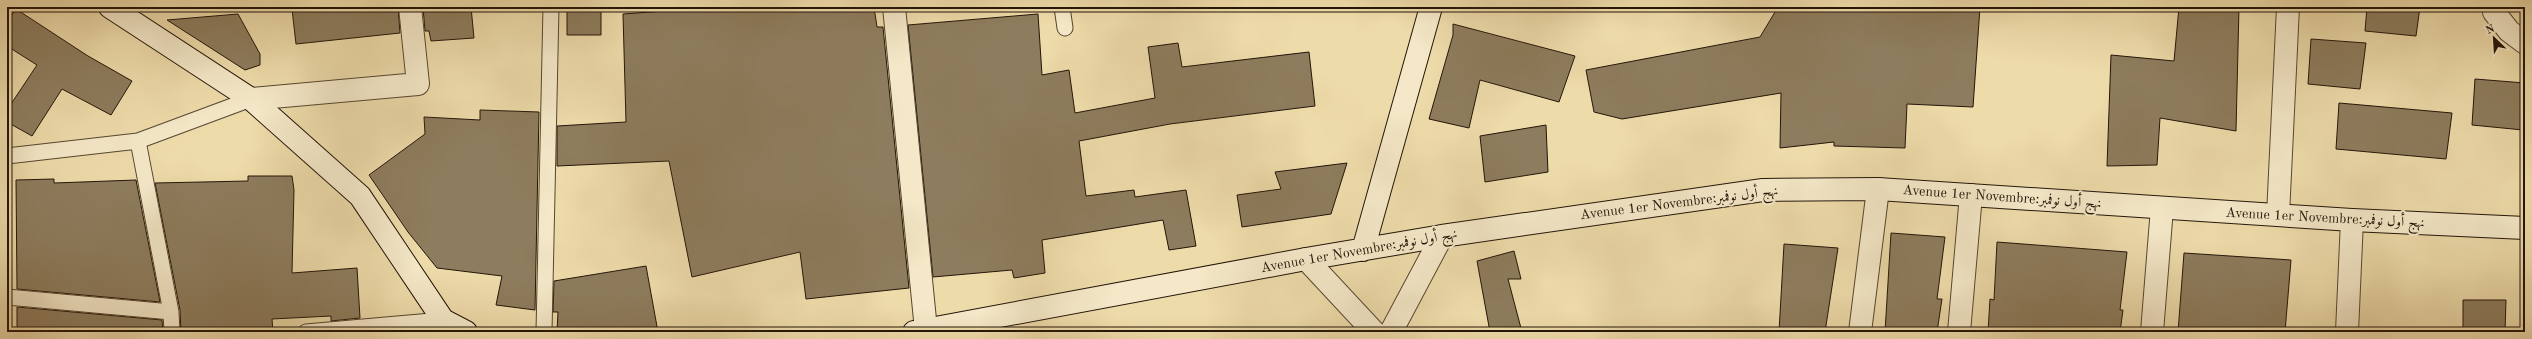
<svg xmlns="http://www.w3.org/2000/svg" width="2532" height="339" viewBox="0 0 2532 339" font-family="'Old Standard TT',Amiri,serif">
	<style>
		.building { fill: #8d7c5d; stroke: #231509 }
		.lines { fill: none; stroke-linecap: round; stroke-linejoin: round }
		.lane-casing { stroke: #564631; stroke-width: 17 }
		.street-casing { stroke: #564631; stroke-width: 24 }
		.secondary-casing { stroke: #231509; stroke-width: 24 }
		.lane { stroke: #f4e8c8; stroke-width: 15 }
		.street { stroke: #f4e8c8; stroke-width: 22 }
		.secondary { stroke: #f4e8c8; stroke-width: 22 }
		.labels { text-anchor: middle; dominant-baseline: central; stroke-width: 4; stroke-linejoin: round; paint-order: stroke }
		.street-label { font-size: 14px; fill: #231509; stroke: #f4e8c8 }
	</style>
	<rect width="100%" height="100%" fill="#eedbaa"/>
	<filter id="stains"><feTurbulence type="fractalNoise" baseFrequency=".005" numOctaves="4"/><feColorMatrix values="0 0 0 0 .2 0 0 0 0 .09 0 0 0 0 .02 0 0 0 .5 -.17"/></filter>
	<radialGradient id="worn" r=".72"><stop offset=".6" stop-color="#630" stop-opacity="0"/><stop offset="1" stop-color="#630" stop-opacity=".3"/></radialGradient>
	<!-- building -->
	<path class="building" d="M309,7H398L400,33L296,44L292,9Z
		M423,7H471L474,38L431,41L429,31H425Z
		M567,7H601V35H567Z
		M718,7H874L877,27H883L909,288L806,299L800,252L692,277L669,161L557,166V126L626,122L623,14Z
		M1778,7H1980L1973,107L1907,104L1905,148L1834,146V142L1780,148L1781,93L1622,119L1594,112L1586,70L1760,37Z
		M2179,7H2239L2236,131L2160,118L2157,165L2107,166L2111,55L2174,61Z
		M2367,7H2420L2416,36L2365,31Z
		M16,9L88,56L132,81L111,115L62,89L32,136L7,122V110L37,65L7,46V22Z
		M238,14L260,54V65L245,70L167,20Z
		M1038,14L1042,75L1069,70L1075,113L1155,98L1148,47L1178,43L1182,67L1309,52L1315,106L1170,124L1079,141L1086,196L1134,190L1135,197L1186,190L1196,246L1169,250L1163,220L1042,240L1045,273L1014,278L1012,270L933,277L908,25Z
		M1453,24L1575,56L1559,102L1480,80L1469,128L1429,119L1453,35Z
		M2311,39L2366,43L2360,89L2308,84Z
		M2475,79L2525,83L2523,130L2472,125Z
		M2339,103L2452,113L2446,159L2336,149Z
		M480,110L539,112L535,310L496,305L502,276L437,268L408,232L369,175L425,134L424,117L480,120Z
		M1546,125L1548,172L1485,182L1480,136Z
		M1347,163L1331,214L1242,227L1237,195L1281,189L1275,172Z
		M248,176H292L294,190L292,273L357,268L360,318L331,321V316L272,319L273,332H181L180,310L155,183L248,181Z
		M54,179V183L136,180L160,302L17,289L16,180Z
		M1891,233L1945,237L1937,299H1942L1937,332H1885Z
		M1997,242L2127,252L2120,310H2123L2120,332H1988L1990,299L1994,300Z
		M1784,244L1838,248L1825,332H1779Z
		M1514,251L1521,279H1508L1522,332H1490L1477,261Z
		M2184,253L2291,260L2285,332H2178Z
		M646,266L658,332H557L558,312H553L554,281Z
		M2463,300H2506L2505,332H2463Z
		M17,307L162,320L163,332H17Z"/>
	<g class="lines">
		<!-- lane casing -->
		<g class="lane-casing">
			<path id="lane" d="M1062,7L1065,28
				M138,141L171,312L172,332
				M7,156L138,141L251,99
				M7,297L171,312
				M306,332L443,320
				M544,332L551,7"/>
		</g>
		<!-- street casing -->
		<g class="street-casing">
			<path id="street" d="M894,7L926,330
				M2495,7L2494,12L2509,31L2525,43
				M251,99L418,84L410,7
				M2278,215L2288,7
				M1306,259L1374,332
				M1391,332L1442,236
				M1860,332L1878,189
				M1959,332L1971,195
				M2152,332L2162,208
				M2347,332L2352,220"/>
		</g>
		<!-- secondary casing -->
		<g class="secondary-casing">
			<path id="secondary" d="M110,7L251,99L360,196L443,320L466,332
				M1363,250L1431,7
				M914,332L1306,259L1442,236L1763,190L1878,189L2352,220L2525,228"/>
		</g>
		<!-- lane -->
		<use href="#lane" class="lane"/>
		<!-- street -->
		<use href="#street" class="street"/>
		<!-- secondary -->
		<use href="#secondary" class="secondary"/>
	</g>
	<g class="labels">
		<!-- street labels -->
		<g class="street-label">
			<text transform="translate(2002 197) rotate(4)">Avenue 1er Novembre;نهج أول نوفمبر</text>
			<text transform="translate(1679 203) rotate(-7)">Avenue 1er Novembre;نهج أول نوفمبر</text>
			<text transform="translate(2325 218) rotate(3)">Avenue 1er Novembre;نهج أول نوفمبر</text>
			<text transform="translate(1359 251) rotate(-10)">Avenue 1er Novembre;نهج أول نوفمبر</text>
		</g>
	</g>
	<!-- margin -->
	<rect width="2532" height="339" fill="none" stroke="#eedbaa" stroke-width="24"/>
	<rect x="8" y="8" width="2516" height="323" fill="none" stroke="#231509" stroke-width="2"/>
	<rect x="12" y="12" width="2508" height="315" fill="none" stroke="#231509"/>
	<!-- north arrow -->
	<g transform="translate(2494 38) rotate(335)" stroke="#f4e8c8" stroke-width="3" paint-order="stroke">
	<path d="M0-3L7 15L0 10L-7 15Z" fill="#231509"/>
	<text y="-6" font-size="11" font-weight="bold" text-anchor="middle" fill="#231509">N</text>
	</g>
	<rect width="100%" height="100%" filter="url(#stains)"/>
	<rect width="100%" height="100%" fill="url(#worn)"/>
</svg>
